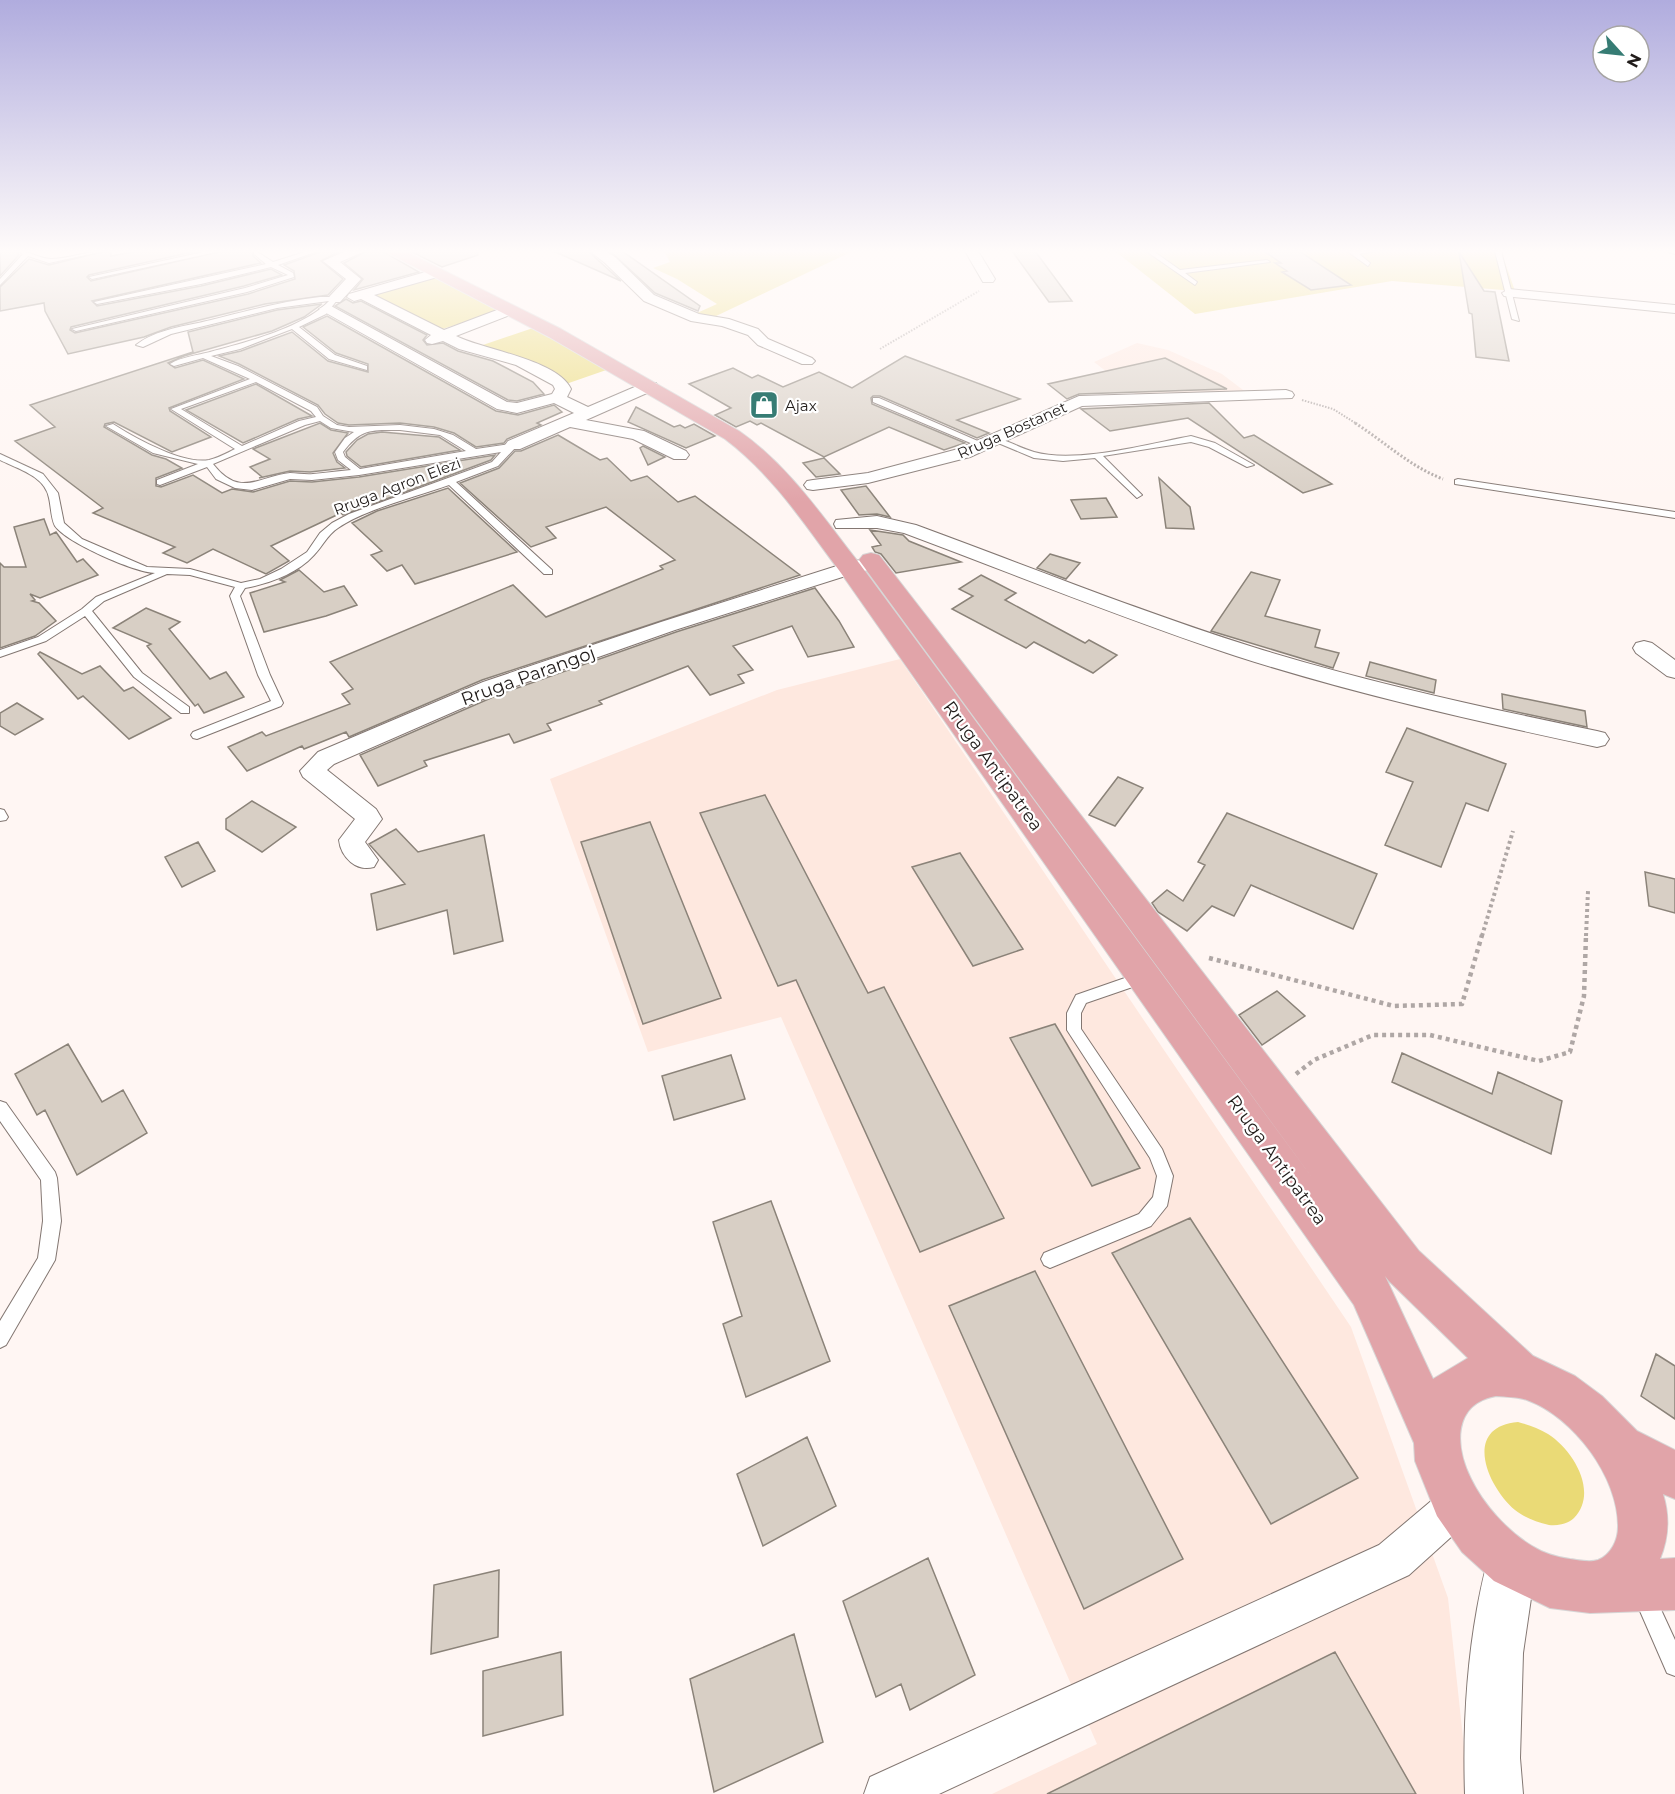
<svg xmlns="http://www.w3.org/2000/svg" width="1675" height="1794" viewBox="0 0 1675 1794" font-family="Montserrat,sans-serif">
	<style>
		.built { fill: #fee8df }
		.green { fill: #eada76 }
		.building { fill: #d8cfc5; stroke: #8b8379; stroke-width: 1.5 }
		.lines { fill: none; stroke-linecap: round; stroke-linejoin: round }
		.service-casing { stroke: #837772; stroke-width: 2 }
		.minor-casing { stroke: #837772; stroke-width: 2 }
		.tertiary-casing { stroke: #837772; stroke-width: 2 }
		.primary-casing { stroke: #d7d6d6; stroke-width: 2 }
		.path-far3 { stroke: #afa7a5; stroke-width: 2; stroke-dasharray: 1.5 1.5; stroke-linecap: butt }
		.path-far2 { stroke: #afa7a5; stroke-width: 3; stroke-dasharray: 2 2; stroke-linecap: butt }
		.path-far1 { stroke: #afa7a5; stroke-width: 4; stroke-dasharray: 3 3; stroke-linecap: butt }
		.path { stroke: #afa7a5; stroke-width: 4.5; stroke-dasharray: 4 4; stroke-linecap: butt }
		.service { fill: #fff; fill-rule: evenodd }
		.minor { fill: #fff; fill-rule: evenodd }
		.tertiary { fill: #fff; fill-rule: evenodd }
		.primary { fill: #e1a4a9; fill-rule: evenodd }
		.labels { text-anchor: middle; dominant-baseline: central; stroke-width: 4.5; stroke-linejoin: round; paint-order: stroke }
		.far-poi-label { font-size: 15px; fill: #211c1a; stroke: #fff; text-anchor: start }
		.far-street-label { font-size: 15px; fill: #211c1a; stroke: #fff }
		.street-label { font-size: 18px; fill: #211c1a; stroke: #fff }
	</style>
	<rect width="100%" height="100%" fill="#fff6f3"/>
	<!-- built -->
	<path class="built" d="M1137,343L1168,350L1222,374L1247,393L1138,396L1094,362Z
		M900,659L1351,1327L1448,1598L1469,1794H992L1097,1744L781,1017L648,1052L550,779L777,690Z"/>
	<!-- green -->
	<path class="green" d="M664,251H853L714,317L697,313L717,304L677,279L653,268L670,262Z
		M1115,251H1501L1515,291L1392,281L1195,314Z
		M432,276L500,311L439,330L368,295Z
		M536,327L612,368L566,384L474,348Z
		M1518,1422C1529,1425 1538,1428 1548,1434C1573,1450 1599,1492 1574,1518C1568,1524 1557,1526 1549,1525C1536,1522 1525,1518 1515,1510C1487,1486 1462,1427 1518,1422Z"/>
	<!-- building -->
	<path class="building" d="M0,251H16L19,255L0,276Z
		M106,251H111V256L139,251H197L89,275L87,277L91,281L223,251H252L253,256L261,263L92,301L97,306L201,286L271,269L282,275L244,286L71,327L70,330L75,333L248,294L295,279L294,271L284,265L323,251H340L321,261L343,279L328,295L265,304L171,327L144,337L68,354L45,311L44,303L0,311V287L29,259L49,265Z
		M367,251H382L419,272L354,290L363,279L344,263Z
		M410,251H477L478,255L442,267Z
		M553,251H588L621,281Z
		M610,251H622L700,306L698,311L655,293Z
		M1012,251H1035L1072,301L1049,302Z
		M1264,251H1299L1351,285L1311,290L1282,272L1287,271L1275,263H1281Z
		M1459,252L1484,291L1495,292L1509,361L1476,357L1472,314L1469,313Z
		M346,299L353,303L361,301L427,335L423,340L427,345L443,343L458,351L493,361L533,382L544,394L517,401L508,400L335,306Z
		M322,304L304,317L272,331L184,356L168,363L175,368L203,360L244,379L169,408L170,411L211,437L172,452L114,422L105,424L104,427L152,455L166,459L182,468L156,478V486L161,487L193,475L222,493L232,489L253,492L290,481L312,482L359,477L495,455L491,460L343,515L341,513L271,546L289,561L266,574L213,549L187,563L163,553L175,547L93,513L103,508L15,441L55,427L30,405L193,352L188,332L277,310Z
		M327,316L496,411L518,415L554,405L562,412L537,423L541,425L507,439L504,443L476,447L454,433L434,427L400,423L349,425L338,423L325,414L318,405L239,364L219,356L241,351L292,332L328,361L368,372V364L336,353L303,327Z
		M905,356L1020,399L957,420L989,433L977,438L880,396H873L871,398L872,404L965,443L944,450L889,427L824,457L761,423L757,425L750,421L736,427L715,415L731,408L689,384L733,368L752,378L758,375L783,387L819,372L852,388Z
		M1165,358L1227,389L1079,394L1067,399L1048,384Z
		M256,384L312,416L298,419L243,443L186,410Z
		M1209,403L1244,438L1254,435L1332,484L1303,493L1188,418L1110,431L1081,409Z
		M636,407L674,427L680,425L685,428L694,424L715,436L686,448L628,422Z
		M320,423L331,430L348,433L333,453L337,462L345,468L310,472L290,471L259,478L262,477L250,467L270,459L253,449Z
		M382,432L439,437L460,450L361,467L347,456L346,452L357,440L368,434Z
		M558,435L600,460L607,458L631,481L647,476L678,502L695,496L800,575L482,680L349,737L346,732L304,749L302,746L247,771L228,747L262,732L266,736L350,704L342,694L353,689L330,662L513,585L546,617L663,569L660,566L675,560L606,507L546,527L556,538L531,547L460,483L499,468L515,451H521Z
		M643,446L665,457L648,465L640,448Z
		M824,458L840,474L816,477L803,463Z
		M1159,478L1190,507L1194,529L1166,528Z
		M866,486L890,517L877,514L859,515L841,490Z
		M448,488L517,552L415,584L402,565L387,571L371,555L382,551L352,523L377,511Z
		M1106,498L1117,517L1081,519L1071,500Z
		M44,519L50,535L56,532L77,562L83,559L98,575L40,598L30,594L35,600L32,601L39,603L56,621L35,636L0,648V563L4,567H26L14,527Z
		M870,530L903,535L909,541L961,562L896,573L881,554L875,552L872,547L881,545Z
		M1050,554L1080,563L1066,579L1037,568Z
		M299,570L324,592L344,586L357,605L326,616L264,632L250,593L285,582L280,580Z
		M1251,572L1280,580L1265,616L1320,630L1315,647L1339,653L1333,668L1211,631Z
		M981,575L1016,593L1005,600L1085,643L1089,640L1117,655L1093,673L1034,642L1026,648L952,609L973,596L959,589Z
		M815,588L839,621L854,647L808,657L792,626L733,646L753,670L738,675L744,683L710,695L688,666L599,701L602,704L547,724L551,730L514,743L509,734L424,761L427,766L378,786L360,755L500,694L676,632Z
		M146,608L180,622L169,629L210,679L226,672L244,697L204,713L198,704L195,706L147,646L151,644L113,628Z
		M40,652L82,674L100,666L124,691L133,687L171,718L129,739L83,696L78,699L38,654Z
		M1370,662L1436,680L1434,693L1366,676Z
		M1502,694L1585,711L1587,727L1503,709Z
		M17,703L43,719L15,735L0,726V713Z
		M1407,728L1506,764L1488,811L1466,803L1441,867L1385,845L1413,782L1386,772Z
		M1118,777L1143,788L1115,826L1089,815Z
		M765,795L868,993L884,987L1004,1218L920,1252L796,980L778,986L700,813Z
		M252,801L296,827L262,852L226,829V819Z
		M1227,813L1377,874L1353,929L1251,885L1234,916L1212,906L1187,931L1158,912L1152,903L1167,890L1183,901L1205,865L1198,862Z
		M650,822L721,998L643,1024L581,842Z
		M396,829L418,852L484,835L503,941L454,954L447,910L377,930L371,894L405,884L369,844Z
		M198,842L215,871L182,887L165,857Z
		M960,853L1023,949L973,966L912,867Z
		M1645,872L1675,879V913L1649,906Z
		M1277,991L1305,1016L1262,1045L1239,1015Z
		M1055,1024L1140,1168L1092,1186L1010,1038Z
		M68,1044L102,1102L123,1090L147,1133L77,1175L45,1110L37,1115L15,1074Z
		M1402,1053L1492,1094L1498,1072L1562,1101L1551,1154L1392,1082Z
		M731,1055L745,1099L674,1120L662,1076Z
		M771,1201L830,1361L746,1397L723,1324L742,1316L713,1222Z
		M1190,1218L1358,1478L1271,1524L1112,1253Z
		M1035,1271L1183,1559L1084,1609L949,1306Z
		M1656,1354L1675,1366V1419L1641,1396Z
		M807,1437L836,1506L763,1546L737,1474Z
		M928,1558L975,1675L910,1710L901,1684L876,1697L843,1601Z
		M499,1570L498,1637L431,1654L434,1585Z
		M794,1634L823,1742L714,1792L690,1679Z
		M561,1652L563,1715L483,1736V1671Z
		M1335,1652L1416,1794H1047Z"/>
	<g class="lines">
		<!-- service casing -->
		<g class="service-casing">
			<path id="service" d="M18,251C30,251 40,259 51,259C69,259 86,251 104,251L49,263L28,256L0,285V279L23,254Z
				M208,251H221L92,279L89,277Z
				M256,251L273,262L308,251H318L278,265L293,273L294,277L247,292L76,331L72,329L245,288L288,275L271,267L201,284L97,304L94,302L266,264L254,254V252Z
				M1146,251H1153L1180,270L1267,260L1270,262L1185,273L1197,282L1195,285Z
				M1347,251H1376L1359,254L1370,263L1368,266Z
				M1495,251H1501L1519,321L1512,319Z
				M1668,251H1675V254L1669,252Z
				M320,297H335L338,299L326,314L299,327L335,355L367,366V370L329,359L292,329L240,349L211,356L238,366L317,407L323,416L337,425L349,427L400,425L434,429L453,435L476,449L516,443V447L498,466L456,482L552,570V574H544L449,485C418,496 363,510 338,528C327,535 323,546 314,555C297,574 268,584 245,588L240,596L270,675L283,703L281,706L197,739L193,738L191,735L193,732L271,701L258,675L230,596L235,587L190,575L167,574L104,601L92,611L142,673L189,707V713H181L134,677L85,616L46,641L0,657V650L38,637L82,609L96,597L155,573C134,572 67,543 55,526C51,519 51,506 49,498C45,476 18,469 0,460V454L43,474L58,493L64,523L82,539L147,567L190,569L241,583L260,579L281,569L307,552L320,533L332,523L349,514L492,462L501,452L359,475L312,480L290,479L252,490L235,488L216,479L207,467L160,485L157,484V480L198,464L153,453L106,426L113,424C135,438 183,465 209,460C218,458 227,453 235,449L171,409L250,379L203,358L174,366L170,364C181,357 198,355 210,352C244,343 305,327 329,301L277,308L171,334L143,347L136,345C156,329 187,326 211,320C247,311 283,301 320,297ZM256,382L311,411L316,417L299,421L242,446L181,409ZM320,421L331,428L354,432L345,438L335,452L338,460L351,470C338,471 326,473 313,474C306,475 297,473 290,473C257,477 240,498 213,464L305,425ZM400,430L440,435L466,451L360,469L345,457L343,452C361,428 372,430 400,430Z
				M873,398H879L987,445L980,447L873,402Z
				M1191,436L1215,443L1254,465L1247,467L1209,447L1191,442L1103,456L1142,495L1137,498L1095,458L1063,461L1034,458L991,440L995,437C1008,441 1021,448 1034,452C1076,464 1148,444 1191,436Z
				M1458,479L1675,512V518L1455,484V480Z
				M0,809L4,810L8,817L6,820L0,821Z
				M1145,971L1150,973L1152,977L1150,981L1086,1003L1081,1013V1029L1162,1149L1173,1176L1167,1206L1151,1226L1050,1268L1044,1265L1041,1259L1044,1253L1139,1214L1153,1197L1157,1176L1150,1158L1067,1030V1013L1076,995Z
				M0,1101L6,1103L55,1172L57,1178L61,1221L55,1260L6,1345L0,1348V1321L38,1258L43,1221L41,1180L0,1121Z
				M1644,1584L1651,1588L1675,1640V1676L1667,1673L1633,1595L1637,1588Z"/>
		</g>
		<!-- minor casing -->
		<g class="minor-casing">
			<path id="minor" d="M346,251H365L340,262L361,279L340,302H330L328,299L330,296L346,279L323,261Z
				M590,251H605L615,257L654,295L699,314L729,319L758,329L768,339L812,358L815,361L812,364H802L758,345L748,335L722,326L691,321L644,301L605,263Z
				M965,251H978L995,279L993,282H983Z
				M436,269L443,273L441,276L374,295L444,330L505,307H515L517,310L515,313L456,336C484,350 558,360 571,389L567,397L588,407L644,383H656L658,386L656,389L586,420L644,431L686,451L689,455L686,459H674L633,439L570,427L520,449H508L505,445L508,441L574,413L554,403L517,413L497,409L319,309L326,305L331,306L507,402L517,403L552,394L555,389L553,385L516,365L459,349L443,341L432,344L427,343L425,340L431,335L361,299L354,301L347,297L349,294Z
				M1509,289L1675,305V313L1504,296L1502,293Z
				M1286,390L1292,392L1294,395L1292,398L1082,406L970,457L868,483L813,490L807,489L804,485L807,481L813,480L868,473L958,449L1079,396Z
				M877,516L916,525C1028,566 1139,611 1253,647C1366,682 1481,707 1597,731L1605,733L1609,739L1605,745L1597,747C1476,721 1354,694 1236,656C1124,619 1014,574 904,533L877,528H836L834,524L836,520Z
				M874,557L881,559L884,563L881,567L855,573L675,630L499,692L334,764L327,770L376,809L382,819L365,842L378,860L374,867C357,872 341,858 339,840L355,819L303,777L300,771L318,752L483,682L661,622L843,564Z
				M1644,641L1652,643L1675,660V678L1667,676L1636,653L1633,648L1636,643Z
				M1457,1485L1471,1491L1477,1505L1471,1519L1409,1575L939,1794H864L870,1777L1379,1545L1443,1491Z"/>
		</g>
		<!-- tertiary casing -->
		<g class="tertiary-casing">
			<path id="tertiary" d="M1511,1539L1529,1546L1536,1564L1523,1653L1520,1758L1523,1794H1465C1463,1732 1466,1670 1477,1609C1481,1587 1485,1566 1493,1546Z"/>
		</g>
		<!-- primary casing -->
		<g class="primary-casing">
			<path id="primary" d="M384,251H405L561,329L739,431C789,466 821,515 859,563L1319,1187L859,560L863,555L871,553L879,555L1419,1251L1533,1356L1575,1376L1602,1396L1637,1431L1675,1450V1499L1663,1494C1670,1517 1669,1537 1660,1559L1675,1558V1610L1590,1613L1550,1608L1494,1581L1462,1552L1437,1516L1415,1461L1414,1443L1354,1305L841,573C805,525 774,476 725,439L549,337ZM1385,1276L1389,1281L1468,1358L1433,1379ZM1496,1396C1507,1397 1518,1397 1527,1400C1574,1417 1619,1478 1618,1527C1618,1540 1611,1555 1598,1560C1589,1563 1579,1560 1570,1559C1556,1557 1545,1554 1532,1546C1508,1532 1483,1504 1471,1479C1455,1447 1452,1404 1496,1396Z"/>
		</g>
		<!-- path-far3 -->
		<path class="path-far3" d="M880,349L979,291
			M1302,400L1333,409L1357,424"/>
		<!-- path-far2 -->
		<path class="path-far2" d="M1355,423C1385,442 1409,466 1443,479"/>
		<!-- path-far1 -->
		<path class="path-far1" d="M1482,936L1513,831
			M1586,936L1588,891"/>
		<!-- path -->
		<path class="path" d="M1209,958L1394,1006L1462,1004L1482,935
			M1296,1074L1314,1060L1373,1035H1430L1539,1061L1570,1052L1584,996L1586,935"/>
		<!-- service -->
		<use href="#service" class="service"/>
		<!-- minor -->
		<use href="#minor" class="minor"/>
		<!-- tertiary -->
		<use href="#tertiary" class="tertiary"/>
		<!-- primary -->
		<use href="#primary" class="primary"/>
	</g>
	<!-- sky -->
	<linearGradient id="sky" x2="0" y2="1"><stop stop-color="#b0acde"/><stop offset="0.5" stop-color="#fffbfa"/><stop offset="1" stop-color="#fffbfa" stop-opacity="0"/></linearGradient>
	<rect width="1675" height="502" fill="url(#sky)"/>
	<!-- icons -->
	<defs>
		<g id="shop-square" transform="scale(1.5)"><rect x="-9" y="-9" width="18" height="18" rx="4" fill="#367c74" stroke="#fff"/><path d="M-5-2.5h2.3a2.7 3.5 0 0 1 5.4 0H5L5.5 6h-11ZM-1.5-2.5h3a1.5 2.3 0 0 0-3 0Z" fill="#fff"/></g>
	</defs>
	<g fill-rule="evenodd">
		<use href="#shop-square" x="764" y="405"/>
	</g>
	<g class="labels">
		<!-- far-poi labels -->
		<g class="far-poi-label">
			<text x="785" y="405">Ajax</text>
		</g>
		<!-- far-street labels -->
		<g class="far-street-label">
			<text transform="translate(1012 430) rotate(-24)">Rruga Bostanet</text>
			<text transform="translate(397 486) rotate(-21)">Rruga Agron Elezi</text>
		</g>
		<!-- street labels -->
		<g class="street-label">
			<text transform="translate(528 676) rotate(-20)">Rruga Parangoj</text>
			<text transform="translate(993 766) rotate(54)">Rruga Antipatrea</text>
			<text transform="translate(1277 1160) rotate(54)">Rruga Antipatrea</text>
		</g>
	</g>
	<!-- north arrow -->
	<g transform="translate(1621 54) rotate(117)"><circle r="28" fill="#ffffff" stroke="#a6a4a3" stroke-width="1.5"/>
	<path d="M0-4.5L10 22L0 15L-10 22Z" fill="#367c74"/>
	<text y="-9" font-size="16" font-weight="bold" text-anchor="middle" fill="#211c1a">N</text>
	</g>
</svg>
